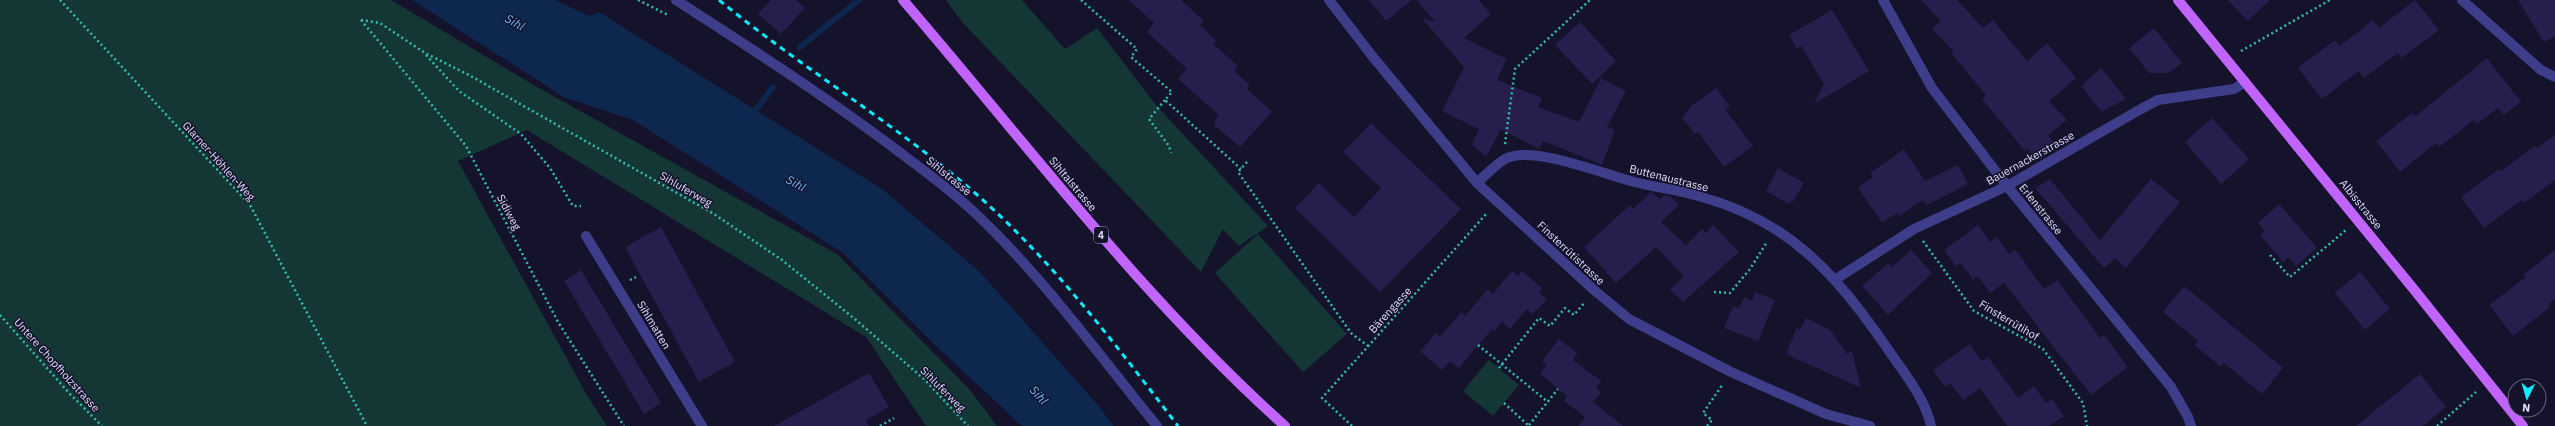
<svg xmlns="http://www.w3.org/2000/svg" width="2555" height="426" viewBox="0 0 2555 426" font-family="'IBM Plex Sans',sans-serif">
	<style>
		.green { fill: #143634 }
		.water { fill: #0d274f }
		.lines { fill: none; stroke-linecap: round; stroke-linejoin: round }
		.stream { stroke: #0d274f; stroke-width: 6 }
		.building { fill: #261e4d }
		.path { stroke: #31beb2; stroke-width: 2.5; stroke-dasharray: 2 3; stroke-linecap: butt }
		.minor { stroke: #3e3d8a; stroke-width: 10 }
		.major { stroke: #c164fe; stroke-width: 10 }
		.rail { stroke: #0aebfe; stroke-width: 3; stroke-dasharray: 6 5; stroke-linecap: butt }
		.labels { text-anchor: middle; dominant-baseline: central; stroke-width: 3; stroke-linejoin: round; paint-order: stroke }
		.shield { fill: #15122c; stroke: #a3a0c0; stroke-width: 1 }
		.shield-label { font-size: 10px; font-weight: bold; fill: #e0ddff }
		.street-label { font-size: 11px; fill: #e0ddff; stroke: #15122c }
		.water-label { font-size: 12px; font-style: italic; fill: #6bbefe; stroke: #15122c }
	</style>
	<rect width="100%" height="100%" fill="#15122c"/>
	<!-- green -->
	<path class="green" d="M0,0H391L537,87L837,254L970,390L997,426H926L866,337L527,130L458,161L588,397L607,426H0Z
		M946,0H1022L1065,49L1097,28L1156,105L1268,226L1239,246L1223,229L1201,272L962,22Z
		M1258,234L1347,334L1303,372L1215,273Z
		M1489,360L1519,385L1493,416L1463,391Z"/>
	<!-- water -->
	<path class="water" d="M412,0H555L589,16L599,12L882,189L980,272L1097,404L1114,426H1022L934,344L842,252L633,120L564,97Z"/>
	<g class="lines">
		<!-- stream -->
		<path class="stream" d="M800,47L859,0
			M752,115L773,87"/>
	</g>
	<!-- building -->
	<path class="building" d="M771,0H796L805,8L781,34L758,14Z
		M1129,0H1181L1204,21L1200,25L1216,41L1213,44L1238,66L1234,71L1250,85L1247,89L1272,112L1240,147L1214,125L1216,123L1214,121L1219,115L1178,79L1187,69L1147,32L1154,23Z
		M1369,0H1412L1386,21Z
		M1416,0H1479L1491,14L1464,38L1507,59L1497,80L1542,98L1538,107L1579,122L1601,78L1626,91L1607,127L1615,130L1602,165L1543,141L1539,149L1501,129L1486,157L1472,144L1479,129L1442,111L1464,67L1421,17L1436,23Z
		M1921,0H1957L1983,28L1993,20L2027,61L2047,43L2076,78L2049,101L2067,120L2048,135L2058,148L2037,161L2027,148L2025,151L1982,99L1986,95L1952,54L1954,52L1932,29L1941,21Z
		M2228,0H2270L2248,21Z
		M2415,0L2439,30L2402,58L2398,53L2364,78L2359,71L2322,99L2298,68L2335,40L2340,46L2373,20L2379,28Z
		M2518,0H2555V36L2544,42Z
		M1832,10L1869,71L1814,104L1824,84L1801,46L1797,49L1789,35Z
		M1580,22L1616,61L1592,84L1555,45Z
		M2154,28L2182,63L2169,73H2149L2129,48Z
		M2487,58L2521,102L2504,115L2498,108L2477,124L2474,120L2439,147L2436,143L2400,172L2376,141L2412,113L2416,116Z
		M2101,68L2126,99L2102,112L2081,86Z
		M1716,88L1730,106L1725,109L1753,146L1724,167L1698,132L1695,134L1682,118L1691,106Z
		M2212,118L2249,159L2221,184L2185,142Z
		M1371,123L1461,209L1380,292L1295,208L1319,183L1354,217L1381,188L1343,152Z
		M2555,135V180L2524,203L2522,200L2484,228L2461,197L2499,169L2501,171L2535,146L2537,148Z
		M1904,149L1925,181L1958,165L1968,184L1927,205L1923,200L1899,216L1897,213L1882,223L1858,188L1873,177L1870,173Z
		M1778,168L1804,183L1793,202L1791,201L1788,204L1766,191Z
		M2050,179L2100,240L2151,179L2180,202L2126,268L2115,259L2104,268L2035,188Z
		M1651,192L1660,199L1665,195L1670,196L1679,205L1661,222L1686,245L1702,229L1706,233L1713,225L1739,252L1683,302L1670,289L1684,276L1656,247L1616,283L1584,247L1630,205L1633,209Z
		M2279,204L2317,248L2296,266L2288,257L2283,262L2260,235L2265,231L2258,223Z
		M1978,225L1990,242L1997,237L2009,254L2015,249L2044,289L2057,280L2100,338L2104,335L2128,367L2091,395L2004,283L1990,293L1978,276L1973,280L1961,263L1956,266L1944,250Z
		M661,227L735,362L699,382L625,247Z
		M1911,250L1932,273L1888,315L1862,286L1888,263L1892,267Z
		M2555,250V299L2548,305L2550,307L2513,336L2489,305L2526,277L2524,274Z
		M581,270L661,403L644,414L564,281Z
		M1512,271L1518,276L1522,271L1542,288L1539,292L1547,299L1533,314L1527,309L1510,329L1502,322L1494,331L1492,329L1459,368L1450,361L1442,370L1420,351L1436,333L1440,337L1461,312L1465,316L1488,289L1493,294Z
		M2360,272L2390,309L2365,330L2335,293Z
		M2184,286L2283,368L2262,394L2224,363L2221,367L2194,345L2198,341L2163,312Z
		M1755,292L1775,300L1758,341L1724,328L1733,306L1739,308L1744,297L1752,301Z
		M1806,318L1830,330L1847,354L1852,351L1861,388L1786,354L1797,328L1800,330Z
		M1559,339L1577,353L1573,360L1601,381L1596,388L1601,392L1593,402L1623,426H1578L1585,417L1564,401L1567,396L1540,374L1547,365L1542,361Z
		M1970,344L1982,361L1988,357L2018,398L2034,386L2046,403L2052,399L2064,416L2049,426H2007L1980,388L1963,400L1950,383L1945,387L1933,370Z
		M869,373L889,407L866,420L869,426H774Z
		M2420,374L2446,407L2423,426H2356Z"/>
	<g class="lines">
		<!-- path -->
		<path class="path" d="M60,0L250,205L367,426
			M638,0L668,15
			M1081,0L1137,49L1131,57L1172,92L1165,100L1241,169
			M361,20L380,23L425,53L469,75L714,214L782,260L856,320L925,380L968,426
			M361,20L466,146L558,322L624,426
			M2241,51L2330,0
			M426,55L459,91L521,134L550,168L573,206H581
			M1165,100L1149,119L1169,146L1171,153
			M1505,144L1515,69L1590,0
			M1247,162L1238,172L1351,333L1368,346
			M1923,241L1974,311L2043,349L2083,403L2087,426
			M2270,255L2290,277L2346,230
			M630,280L636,277
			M1714,292L1730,293L1750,269L1767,242
			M0,315L69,393L102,426
			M1478,345L1548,402
			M1499,368L1539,318L1550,326L1565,308L1574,315L1585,302
			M1504,403L1529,426
			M1529,425L1558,389
			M880,426L894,418
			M1352,426L1322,398L1487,213
			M1707,426L1712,420L1703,413L1723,384
			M2437,426L2476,392"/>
		<!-- minor -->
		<path class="minor" d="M676,0C750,48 824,95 894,148C922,169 950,189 975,213C1043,277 1098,354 1157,426
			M1329,0L1373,57L1477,183L1594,290L1629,319L1731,372L1826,414L1870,426
			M1883,0L1932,88L2007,186L2171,387L2188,417L2191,426
			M2462,0L2541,70L2555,77
			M1477,183C1486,175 1495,165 1505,159C1530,145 1599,172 1627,180C1651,187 1675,189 1698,196C1788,220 1834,272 1885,345C1901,369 1925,397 1931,426
			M586,236L702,426
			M1836,279L1914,229L2007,186L2141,109L2158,100L2234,89L2245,82"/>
		<!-- major -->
		<path class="major" d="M903,0C1027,144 1143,299 1285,426
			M2178,0L2416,292L2523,426"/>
		<!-- rail -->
		<path class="rail" d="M719,0C802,68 894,123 975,193C1053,261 1115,344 1178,426"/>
	</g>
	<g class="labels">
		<!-- shield labels -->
		<rect class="shield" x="1094" y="227" width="14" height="16" rx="3"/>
		<g class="shield-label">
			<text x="1101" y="235">4</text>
		</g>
		<!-- street labels -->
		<g class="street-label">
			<text transform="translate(2030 158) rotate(-29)">Bauernackerstrasse</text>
			<text transform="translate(219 161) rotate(48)">Glarner-Höhlen-Weg</text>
			<text transform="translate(949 176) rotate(39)">Sihlstrasse</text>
			<text transform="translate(1669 178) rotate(14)">Buttenaustrasse</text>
			<text transform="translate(1073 184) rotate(50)">Sihltalstrasse</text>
			<text transform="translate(686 189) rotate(30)">Sihluferweg</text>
			<text transform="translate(2361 204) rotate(51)">Albisstrasse</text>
			<text transform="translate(2041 209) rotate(51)">Erlenstrasse</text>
			<text transform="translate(509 212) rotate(62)">Sidiweg</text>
			<text transform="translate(1571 253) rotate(43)">Finsterrütistrasse</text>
			<text transform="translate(1390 310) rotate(-48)">Bärengasse</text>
			<text transform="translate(2009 320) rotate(31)">Finsterrütihof</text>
			<text transform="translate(654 325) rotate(59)">Sihlmatten</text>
			<text transform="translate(57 365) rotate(48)">Untere Chopfholzstrasse</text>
			<text transform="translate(943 389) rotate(45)">Sihluferweg</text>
		</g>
		<!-- water labels -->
		<g class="water-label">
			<text transform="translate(515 22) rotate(30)">Sihl</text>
			<text transform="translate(796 183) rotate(28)">Sihl</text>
			<text transform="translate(1039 395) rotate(48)">Sihl</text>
		</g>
	</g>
	<!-- north arrow -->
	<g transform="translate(2527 398) rotate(185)"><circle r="19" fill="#15122c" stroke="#666380"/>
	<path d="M0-3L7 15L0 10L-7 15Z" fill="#0aebfe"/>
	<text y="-6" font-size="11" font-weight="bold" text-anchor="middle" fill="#e0ddff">N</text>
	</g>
</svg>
